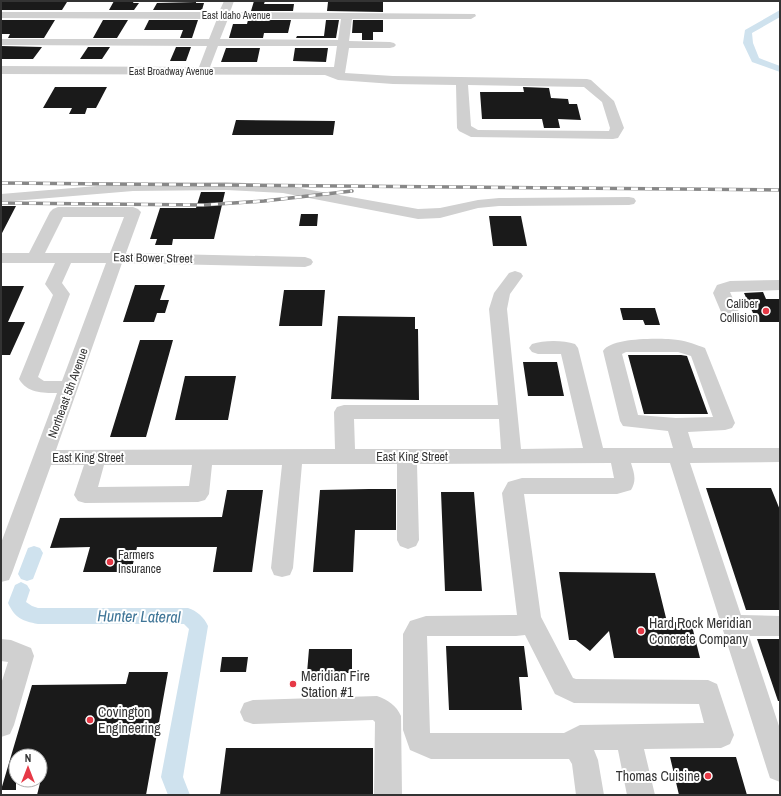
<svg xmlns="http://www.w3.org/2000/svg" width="781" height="796" viewBox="0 0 781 796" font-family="'Archivo Narrow',sans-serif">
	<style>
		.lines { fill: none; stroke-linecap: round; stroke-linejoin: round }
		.canal { fill: #cfe2ee; fill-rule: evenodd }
		.building { fill: #1a1a1a }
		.minor { fill: #d0d0d0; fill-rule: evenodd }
		.rail-casing { stroke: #888; stroke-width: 3.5 }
		.rail { stroke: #fff; stroke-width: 2.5; stroke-dasharray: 7; stroke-linecap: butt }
		.poi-dot { fill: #e63946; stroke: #fff; stroke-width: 1.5 }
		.labels { text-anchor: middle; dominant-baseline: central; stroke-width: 4; stroke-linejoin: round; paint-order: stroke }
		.far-street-label { font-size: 10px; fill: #333; stroke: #fff }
		.street-label { font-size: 12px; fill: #333; stroke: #fff }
		.poi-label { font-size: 12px; fill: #333; stroke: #fff; text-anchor: end }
		.near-poi-label { font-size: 14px; fill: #333; stroke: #fff; text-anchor: start }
		.near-water-label { font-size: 16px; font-style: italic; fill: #3f7597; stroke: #fff }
	</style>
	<rect width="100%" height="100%" fill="#fff"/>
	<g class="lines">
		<!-- canal -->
		<path class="canal" d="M780,10V17L752,33L753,43L759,58L780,66V72L752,62L743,43L745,30Z
			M34,546L40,548L43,553L33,579L27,581L21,579L18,574L28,548Z
			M21,582L27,585L30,590L26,602L32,606L38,608H188C197,611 204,617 208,626L183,777L190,795H168L161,777L189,629L184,624H38C22,621 15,618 8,603L15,585Z"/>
	</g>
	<!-- building -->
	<path class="building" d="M24,1H48L67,2L62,10H1V2Z
		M114,1H134L133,3H139L134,10H109Z
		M254,1H265L264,4H294L293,11H251Z
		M355,1H383V12L327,11L328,2H355Z
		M196,2V3H204L202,10H153L157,3Z
		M1,20H55L44,38H8L10,34H1Z
		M103,20H128L117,38H93Z
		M149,20H198L192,38H180L183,30H144Z
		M248,20H291L288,33H264L263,38H229L233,24H247Z
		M326,20H339L336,38H296L297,36H324Z
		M353,20H383V32H373V40H362V33H352Z
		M1,47V46L42,47L33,59H1Z
		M88,47H110L102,59H80Z
		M176,47H191L186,61H170Z
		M226,48H260L257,62H221Z
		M295,48H328L326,62L293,61Z
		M55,87H107L96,108H87L85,114H69L72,108H43Z
		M523,87L549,88L551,98L568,99L569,104H577L581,120L558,119L560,128H544L542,119H482L480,92H524Z
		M236,120L335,121L333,135H232Z
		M201,192H225L214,239H173L172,245H155L157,239H150L160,208H196Z
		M1,206H16L1,235Z
		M301,214H318L317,226H299Z
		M489,216H521L527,246H493Z
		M135,285H165L160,300H169L165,313H157L154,322H123Z
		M1,286H24L8,322H25L10,355H1Z
		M284,290H325L322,326H279Z
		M763,292L766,299H780V322H757L744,293Z
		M620,308H655L660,325H645L643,320H623Z
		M338,316L415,317V329H418L419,400L331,399Z
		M140,340H173L146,437H110Z
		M628,355H681L687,356L708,414H644Z
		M523,362H557L564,396H528Z
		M185,376H236L228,420H175Z
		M706,488H771L780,510V610H746Z
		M369,489H396V530H355L353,572H313L320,490Z
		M227,490H263L252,572H213L217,547H137L131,572H83L90,547L50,548L60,518L222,517Z
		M441,492H474L482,591H445Z
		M559,572L655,573L667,622H691L700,658H614L609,631L590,651L576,640H569Z
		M757,639H780V701H778Z
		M446,646H524L528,677H519L522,710H449Z
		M309,649H352V673H307Z
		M222,657H248L246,672H220Z
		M129,672H168L146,795H37L40,783V756H16V790H1L32,685L126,684Z
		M226,748H373V795H220Z
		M670,757H736L747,795H679Z"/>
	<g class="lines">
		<!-- minor -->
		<path class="minor" d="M224,1H234L230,12L475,14L476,16L471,19H352L349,41L390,42L394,43L396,45L394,47L390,48H349L345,73L393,76L587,79L591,80L614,101L624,128L618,138L613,139L471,137L459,131L457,128L456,85L393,84L338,80L325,75L1,74V66L199,67L207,46L1,45V39H209L217,19L1,18V12H219ZM228,19H341L338,40L220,39ZM218,46H337L334,67H210ZM468,85L584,87L602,102L610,128L609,131L478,130L471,126Z
			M226,182L283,185L418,209L440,208L478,200L499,198L629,197L634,198L636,201L634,204L629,205L499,206L478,208L440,218L418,219L283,193L226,190L133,191L1,202V194L133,183Z
			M58,207H133L138,209L141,212L126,253L305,257L311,259L313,262L311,265L305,267L122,263L56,450L335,449L334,412L337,407L344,405H498L489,309L494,293L509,273L515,271L521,273L523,276L510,294L507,309L521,449L583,448L561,354H538L532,352L529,348L532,344C544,340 563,340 575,344L578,348L603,448H673L668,431L623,426L620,421L603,351C612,337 662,338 678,340C687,341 697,345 705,348L735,423L732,428L725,430L688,432L693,448H780V462L690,463L741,615L780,616V636H749L780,729V782L770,778L767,769L670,463H631C634,473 637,480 631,490L617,494H524L541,617L573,678L576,679L708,680L717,684L734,735L730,744L721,748L644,749L655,795H627L618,750H594L598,760L604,795H576L572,764L569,759H431L410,750L403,730V634L410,621L426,616L517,615L502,493L508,482L522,478H614L611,463L417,464L419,540L416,546L408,549L400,546L397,540V464H302L293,568L290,575L282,577L274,575L271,568L282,465H212L209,494L205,500L198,502L85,503L78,501L74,495L84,465H51L12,573L9,580L1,582V543L57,393C42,393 27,393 19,379L53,295L45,284L55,263H1V253H29L50,212L53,209ZM63,217H124L110,253H45ZM71,263H106L62,381H44L38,377L70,294L62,283ZM626,352H678L691,356L713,417L676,418L638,415L622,354ZM354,419H499L501,449H355ZM104,465H192L189,486L98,487ZM525,635L555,694L574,703L699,704L704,723L580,725L564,733H430L427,636H516Z
			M780,280V290L730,292L742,319L739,323L733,324L727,323L724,319L713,293L717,285L730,281Z
			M1,639L11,640L31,648L34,656L14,725L10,734L1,737V684L8,662L1,661Z
			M377,696C388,700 396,705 401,716L402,795H374L375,722L373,720L253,724L244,721L240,712L244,703L253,700Z"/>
		<!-- rail casing -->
		<g class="rail-casing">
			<path id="rail" d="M1,183L780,190
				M1,203L203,205L264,201L352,191"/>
		</g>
		<!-- rail -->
		<use href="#rail" class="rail"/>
	</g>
	<!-- markers -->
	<g class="poi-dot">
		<circle cx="766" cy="311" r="4"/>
		<circle cx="110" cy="562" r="4"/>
		<circle cx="641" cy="631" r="4"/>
		<circle cx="293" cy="684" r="4"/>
		<circle cx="90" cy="720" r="4"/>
		<circle cx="708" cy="776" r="4"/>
	</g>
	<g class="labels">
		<!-- far-street labels -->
		<g class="far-street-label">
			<text x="236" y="15">East Idaho Avenue</text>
			<text x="171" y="71">East Broadway Avenue</text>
		</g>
		<!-- street labels -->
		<g class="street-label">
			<text transform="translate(153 258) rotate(1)">East Bower Street</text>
			<text transform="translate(68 393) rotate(-70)">Northeast 5th Avenue</text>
			<text x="412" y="457">East King Street</text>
			<text x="88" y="458">East King Street</text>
		</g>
		<!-- poi labels -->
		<g class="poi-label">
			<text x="758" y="304">Caliber<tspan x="758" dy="14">Collision</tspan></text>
			<text x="118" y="555" text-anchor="start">Farmers<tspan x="118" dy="14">Insurance</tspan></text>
		</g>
		<!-- near-poi labels -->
		<g class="near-poi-label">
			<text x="649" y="623">Hard Rock Meridian<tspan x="649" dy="16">Concrete Company</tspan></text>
			<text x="301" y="676">Meridian Fire<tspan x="301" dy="16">Station #1</tspan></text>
			<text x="98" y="712">Covington<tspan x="98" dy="16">Engineering</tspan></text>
			<text x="700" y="776" text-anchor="end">Thomas Cuisine</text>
		</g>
		<!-- near-water labels -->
		<g class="near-water-label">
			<text transform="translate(139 616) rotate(1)">Hunter Lateral</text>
		</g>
	</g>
	<!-- border -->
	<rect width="781" height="796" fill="none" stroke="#333333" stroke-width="4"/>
	<!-- north arrow -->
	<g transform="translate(28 768)"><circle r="19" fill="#ffffff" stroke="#adadad"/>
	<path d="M0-3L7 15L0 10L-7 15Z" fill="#e63946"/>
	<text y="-6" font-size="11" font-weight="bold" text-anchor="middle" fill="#333333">N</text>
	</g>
</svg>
